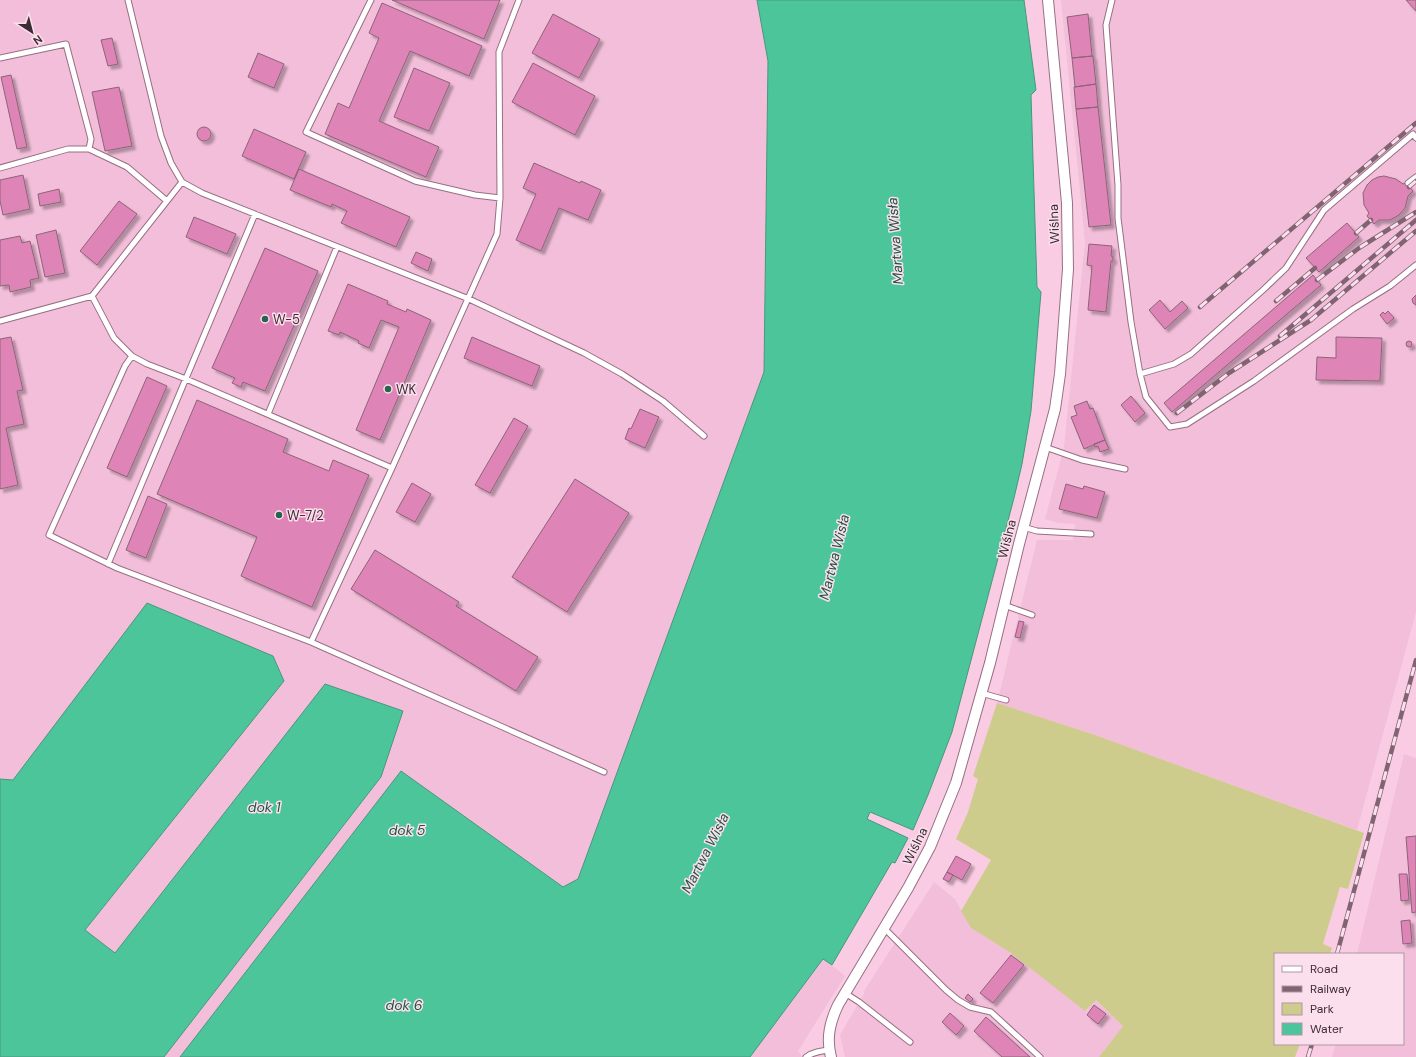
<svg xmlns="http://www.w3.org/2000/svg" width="1416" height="1057" viewBox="0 0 1416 1057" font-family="'DM Sans',sans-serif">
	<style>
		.built { fill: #f2bed9 }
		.green { fill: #cecc8d }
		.water { fill: #4cc59b; stroke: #48977c }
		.building { fill: #de84b6; stroke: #8c6479; filter: url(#shadow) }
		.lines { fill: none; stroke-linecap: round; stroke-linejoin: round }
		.service-casing { stroke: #976f84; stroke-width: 7 }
		.minor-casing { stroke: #976f84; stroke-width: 12 }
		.service { stroke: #fff; stroke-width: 5 }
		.minor { stroke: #fff; stroke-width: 10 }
		.rail-casing { stroke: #806472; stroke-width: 4.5 }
		.rail { stroke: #fbdfed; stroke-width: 3; stroke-dasharray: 9; stroke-linecap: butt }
		.poi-dot { fill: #28634e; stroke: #fbdfed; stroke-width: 1.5 }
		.labels { text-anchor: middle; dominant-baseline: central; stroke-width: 3; stroke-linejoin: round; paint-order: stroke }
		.street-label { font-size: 13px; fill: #3e2c35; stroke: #fbdfed }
		.poi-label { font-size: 13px; fill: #3e2c35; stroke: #fbdfed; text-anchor: start }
		.water-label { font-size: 14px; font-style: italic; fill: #235442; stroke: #fbdfed }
	</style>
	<defs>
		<filter id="shadow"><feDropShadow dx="3.5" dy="3.5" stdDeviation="1" flood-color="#0004"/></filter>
	</defs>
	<rect width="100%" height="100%" fill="#facce3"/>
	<!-- built -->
	<path class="built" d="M0,0H757L768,61L764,372L578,879L563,887L401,771L180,1057H164L381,778L403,711L325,685L115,953L85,931L284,681L147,604L13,780L0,779Z
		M1061,0H1416V612L1357,830L1095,735L997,703L1037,540H1073L1075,524L1058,523L1045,519L1064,447L1085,242Z
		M1404,754L1416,758V1057H1332L1336,1044H1403V954H1357Z
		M934,882L955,899L971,928L1011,953L1086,1011L1096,1000L1123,1026L1099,1057H845L840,1035L865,992L864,991Z
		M824,959L845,976L798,1051L802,1057H750Z"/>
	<!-- green -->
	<path class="green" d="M997,703L1095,735L1364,833L1348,889L1340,887L1323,944L1332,948L1330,954H1275V1044H1300L1295,1057H1099L1123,1026L1096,1000L1085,1011L1011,953L971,928L961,911L991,860L956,839L968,812L978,779L973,776Z"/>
	<!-- water -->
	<path class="water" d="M757,0H1024L1036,90L1031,95L1037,287L1041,292L1031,411L1022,464L1014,498L952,732L928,795L913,830L870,812L867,819L908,838L895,863L892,862L832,965L823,959L750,1057H180L401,771L563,887L578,879L764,372L768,61Z
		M147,603L273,656L284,681L85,930L115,953L325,684L403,711L381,777L164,1057H0V779L13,780Z"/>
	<!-- building -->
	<path class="building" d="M392,0H500L484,39Z
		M1406,0H1416V11Z
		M382,3L482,46L469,76L410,51L379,121L439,147L426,177L325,134L338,103L349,108L379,38L369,33Z
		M553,14L600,39L579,78L532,53Z
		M1088,14L1092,56L1072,58L1067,17Z
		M112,38L118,64L108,66L101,40Z
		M258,53L284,64L274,88L248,77Z
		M1093,56L1096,84L1075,87L1072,58Z
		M533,63L595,96L575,135L512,102Z
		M414,68L450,83L429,131L394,117Z
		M11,75L27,147L17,149L1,77Z
		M1096,84L1098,107L1076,109L1074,87Z
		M119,87L132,146L105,151L92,92Z
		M1098,107L1111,225L1089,227L1076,109Z
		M197 134a7 7 0 1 1 14 0a7 7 0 1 1-14 0Z
		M254,129L306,152L294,179L242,156Z
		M534,163L580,183L581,181L601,190L588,220L559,208L541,251L516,240L536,194L523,188Z
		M299,169L410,217L396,247L341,223L347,211L332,204L331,207L290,190Z
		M23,175L30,209L3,215L0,201V180Z
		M1384,176L1396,179L1403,184L1406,183L1413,191L1408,196L1405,208L1399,215L1390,220H1379L1374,224L1367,216L1369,213L1364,205L1363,193L1367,185L1372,180L1378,177Z
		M59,189L61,202L40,206L38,194Z
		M119,201L137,214L97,265L80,251Z
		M194,217L236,234L227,254L186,237Z
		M1347,223L1359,237L1319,272L1306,258Z
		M56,230L65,273L45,277L36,235Z
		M20,236L22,243L30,241L39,278L30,280L31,287L10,292L9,285L0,286V240Z
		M1089,244L1112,246L1111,256L1113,257V261H1111L1106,312L1088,310L1092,266L1087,265Z
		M265,248L318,271L265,391L243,382L241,387L232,383L235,378L212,368Z
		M416,252L432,259L428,271L411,263Z
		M1313,275L1321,285L1172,412L1164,403Z
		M348,284L388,301L387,304L406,312L407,309L431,320L380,440L356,430L399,327L381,320L369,348L358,343L359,341L340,332L339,335L328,331Z
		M1416,295V305L1413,303L1412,299Z
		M1160,300L1170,312L1182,301L1188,308L1165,329L1149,310Z
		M1388,311L1394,318L1387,324L1380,315L1383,312L1385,314Z
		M11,337L23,390L17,391L24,424L6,428L18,485L0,489V339Z
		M472,337L540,366L532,386L464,358Z
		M1336,337L1382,338L1380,381L1316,380L1317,357L1336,358Z
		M1406 344a3 3 0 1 1 6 0a3 3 0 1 1-6 0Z
		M147,377L167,386L127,477L107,468Z
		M1131,396L1145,413L1135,422L1121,405Z
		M197,400L288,439L283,452L329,471L333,460L369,475L312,607L241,576L257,537L157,494Z
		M1087,401L1090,409L1093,408L1105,440L1084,449L1071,417L1077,415L1074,406Z
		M640,409L659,417L645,448L625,439L629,428L631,429Z
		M514,418L528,426L490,493L475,485Z
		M1105,440L1109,449L1100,452L1098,446L1095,447L1094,444Z
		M575,479L629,513L567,612L512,577Z
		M412,483L431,494L415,522L396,512Z
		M1066,484L1083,489L1084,486L1105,492L1097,518L1059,509Z
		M148,496L167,504L146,558L126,550Z
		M375,550L459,602L456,606L538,657L516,691L351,589Z
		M1019,621L1024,622L1020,638L1015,637Z
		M1416,836V912L1412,913L1406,837Z
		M956,856L971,864L962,880L947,872Z
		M947,872L953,875L949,882L943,879Z
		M1399,874H1407L1409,900L1401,901Z
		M1410,920L1412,943L1403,944L1401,921Z
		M1011,955L1024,965L993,1003L980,993Z
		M968,994L973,999L970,1002L965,998Z
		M1094,1005L1106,1014L1098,1024L1087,1015Z
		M950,1013L964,1026L956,1035L942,1022Z
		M986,1017L1030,1057H1002L974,1031Z"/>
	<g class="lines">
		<!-- service casing -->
		<g class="service-casing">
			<path id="service" d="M128,0L161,136L171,163L182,182L202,193L469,299L584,353L622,374L663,401L704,436
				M371,0L306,132L415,181L475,195L500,198
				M1112,0L1106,25L1118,185V218L1131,322L1140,374L1174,364L1191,354L1263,290L1286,268L1324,210L1413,134L1416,138
				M0,58L66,44L91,139L89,149
				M0,168L68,149H89L127,167L167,201
				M1408,183L1416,177
				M92,296L114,338L132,356L147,364L186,379L392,468
				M0,321L92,296L182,182
				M132,356L125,366L49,535L117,568L311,642L604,772
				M1140,374L1146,397L1170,427L1187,424L1254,381L1353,309L1390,286L1416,265
				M268,414L337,247
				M1045,447L1082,460L1125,469
				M1023,527L1037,531L1091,534
				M108,564L255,214
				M1004,605L1032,615
				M311,642L392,468L497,234L500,198L499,52L519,0
				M981,693L1006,700
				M884,928L946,990L958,1000L970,1007L991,1012L1040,1057
				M845,993L859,1002L910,1042
				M806,1057C813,1052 821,1051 829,1050"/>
		</g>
		<!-- minor casing -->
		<g class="minor-casing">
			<path id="minor" d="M831,1057C826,1038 830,1022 838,1005L908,888L930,847L956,783L990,663L1019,544L1055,409L1060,374L1068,269L1067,203L1048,0"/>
		</g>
		<!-- service -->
		<use href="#service" class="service"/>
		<!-- minor -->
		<use href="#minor" class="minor"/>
		<!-- rail casing -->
		<g class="rail-casing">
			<path id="rail" d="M1409,187L1416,181
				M1356,233L1371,220
				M1317,280L1359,248L1416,212
				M1276,301L1315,268
				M1200,307L1416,123
				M1280,336L1416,220
				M1177,413L1229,373L1311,320L1416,231
				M1337,954L1416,660
				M1308,1057L1312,1044"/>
		</g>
		<!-- rail -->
		<use href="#rail" class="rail"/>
	</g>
	<!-- markers -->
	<g class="poi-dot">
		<circle cx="265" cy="319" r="4"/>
		<circle cx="388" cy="389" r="4"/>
		<circle cx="279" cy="515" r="4"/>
	</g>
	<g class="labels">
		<!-- street labels -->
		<g class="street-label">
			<text transform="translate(1054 224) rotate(-92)">Wiślna</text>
			<text transform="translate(1007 539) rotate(-76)">Wiślna</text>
			<text transform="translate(915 846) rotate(-64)">Wiślna</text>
		</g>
		<!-- poi labels -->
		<g class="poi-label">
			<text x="273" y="319">W-5</text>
			<text x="396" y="389">WK</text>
			<text x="287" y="515">W-7/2</text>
		</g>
		<!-- water labels -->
		<g class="water-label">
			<text transform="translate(895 241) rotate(-94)">Martwa Wisła</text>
			<text transform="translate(834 557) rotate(-76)">Martwa Wisła</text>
			<text x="264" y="807">dok 1</text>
			<text x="407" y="830">dok 5</text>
			<text transform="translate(705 853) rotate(-63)">Martwa Wisła</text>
			<text x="404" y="1005">dok 6</text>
		</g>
	</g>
	<!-- legend -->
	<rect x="1274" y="953" width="130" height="92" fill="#fbdfed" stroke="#af97a3"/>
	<rect x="1282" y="966" width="20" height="6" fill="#ffffff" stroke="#af97a3"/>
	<text x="1310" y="973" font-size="12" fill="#3e2c35">Road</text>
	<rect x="1282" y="986" width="20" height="6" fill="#806472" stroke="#af97a3"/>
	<text x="1310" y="993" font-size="12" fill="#3e2c35">Railway</text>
	<rect x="1282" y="1003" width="20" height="12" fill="#cecc8d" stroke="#af97a3"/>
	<text x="1310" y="1013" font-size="12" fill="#3e2c35">Park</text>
	<rect x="1282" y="1023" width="20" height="12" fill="#4cc59b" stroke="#af97a3"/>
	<text x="1310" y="1033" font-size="12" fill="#3e2c35">Water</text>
	<!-- north arrow -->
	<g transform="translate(32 32) rotate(144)" stroke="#fbdfed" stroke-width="3" paint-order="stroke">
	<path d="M0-3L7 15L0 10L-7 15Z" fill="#3e2c35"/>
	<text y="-6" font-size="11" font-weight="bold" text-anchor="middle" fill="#3e2c35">N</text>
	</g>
</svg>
